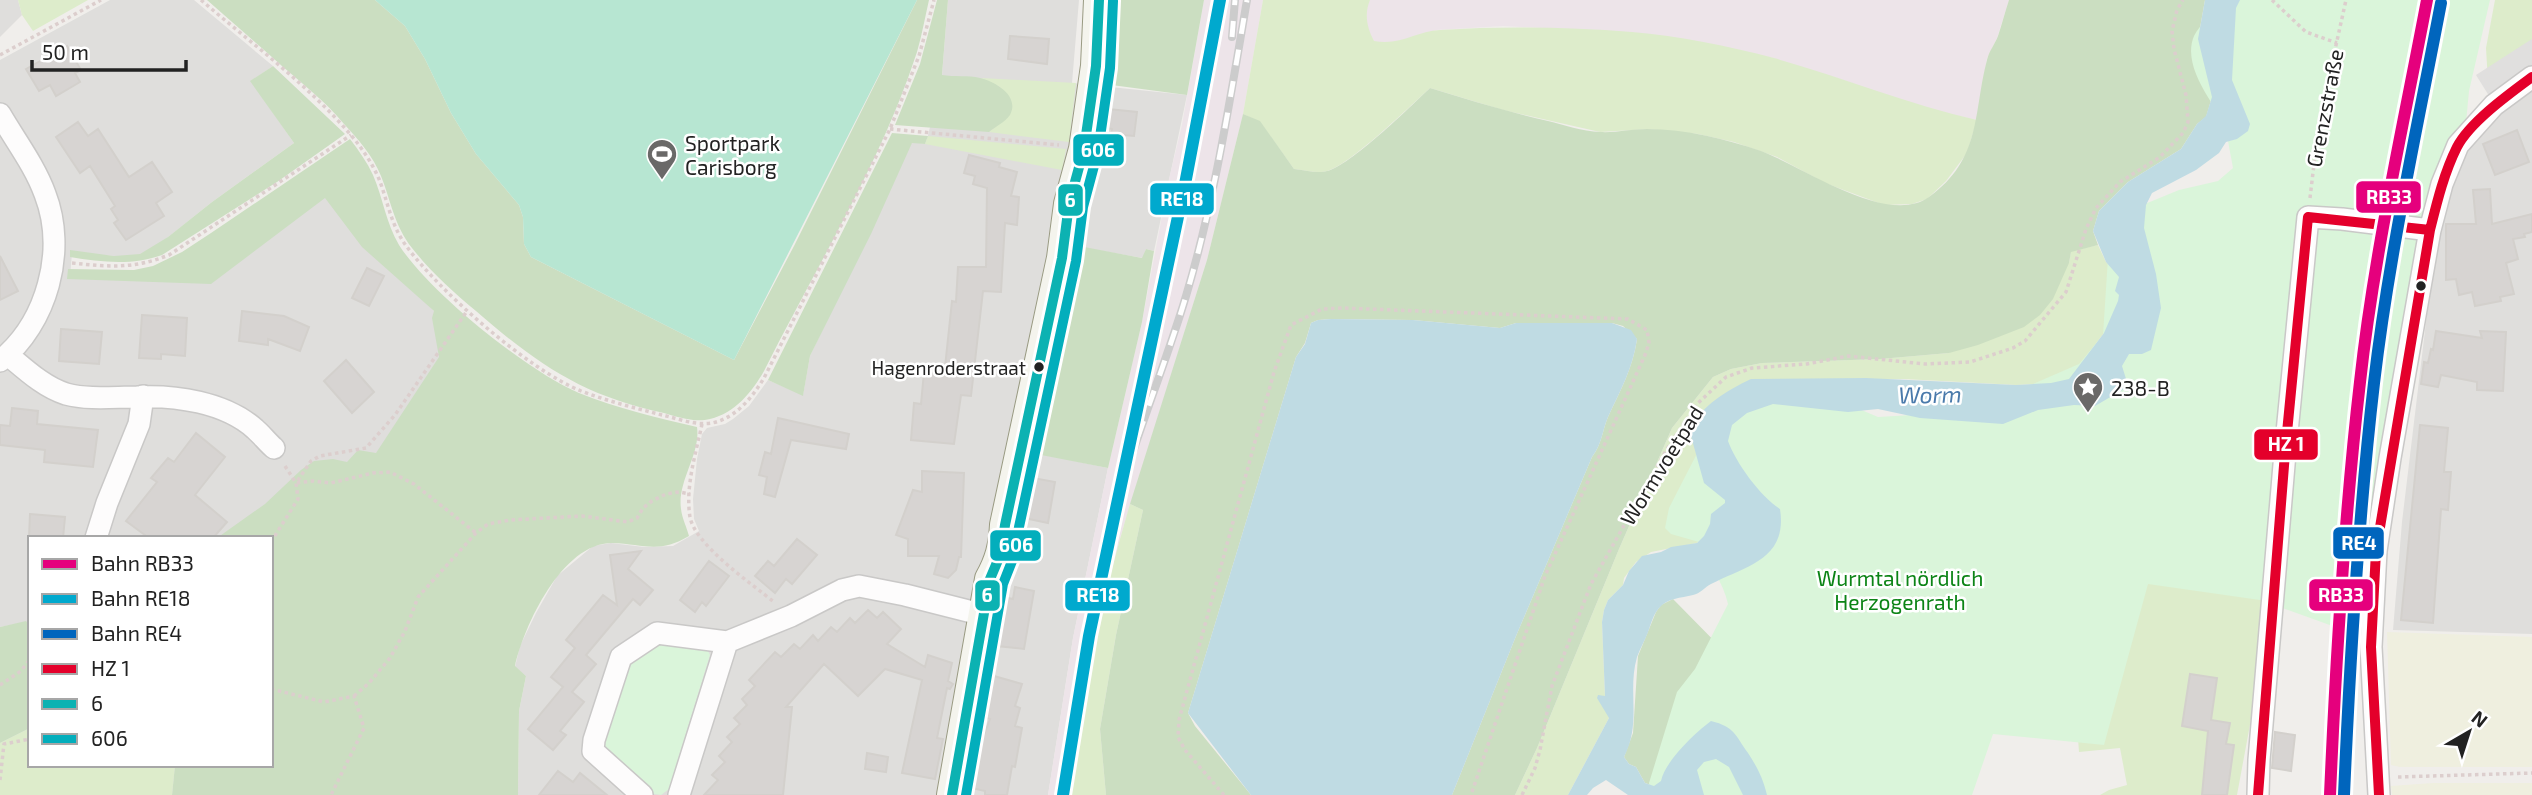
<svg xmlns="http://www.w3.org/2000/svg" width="2532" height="795" viewBox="0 0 2532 795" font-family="'Exo 2',sans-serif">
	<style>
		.residential { fill: #dfdedc }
		.industrial { fill: #ede4e9 }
		.farmland { fill: #efefdf }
		.grass { fill: #ddeccb }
		.forest { fill: #cbdec1 }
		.park { fill: #daf5da }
		.pitch { fill: #b7e6d2 }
		.parking { fill: #e0dfde }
		.water { fill: #bfdbe3 }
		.building { fill: #d7d4d2; stroke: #d3d0cc; stroke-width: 2 }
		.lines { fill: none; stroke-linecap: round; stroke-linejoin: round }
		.street-casing { stroke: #c9c8c7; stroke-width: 24 }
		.secondary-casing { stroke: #999a82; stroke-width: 32 }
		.path { stroke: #dccecd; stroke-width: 3.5; stroke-dasharray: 3.5 3.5; stroke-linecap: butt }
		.street { stroke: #fdfcfc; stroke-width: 21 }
		.secondary { stroke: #f4f4ed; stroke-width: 30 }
		.rail-casing { stroke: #ccc; stroke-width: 8 }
		.rail { stroke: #fff; stroke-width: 5; stroke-dasharray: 16; stroke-linecap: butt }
		.bus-1-casing { stroke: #fff; stroke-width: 16 }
		.bus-2-casing { stroke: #fff; stroke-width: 16 }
		.bus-3-casing { stroke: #fff; stroke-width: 16 }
		.bus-1 { stroke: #e4002b; stroke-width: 10 }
		.bus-2 { stroke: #0cb2b2; stroke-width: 10 }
		.bus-3 { stroke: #03aebc; stroke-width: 10 }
		.rail-1-casing { stroke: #fff; stroke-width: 18 }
		.rail-2-casing { stroke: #fff; stroke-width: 18 }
		.rail-3-casing { stroke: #fff; stroke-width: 18 }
		.rail-1 { stroke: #e5007d; stroke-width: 12 }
		.rail-2 { stroke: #00a9ce; stroke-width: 12 }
		.rail-3 { stroke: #0065bd; stroke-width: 12 }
		.bus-dot { fill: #222; stroke: #fff; stroke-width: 2.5 }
		.labels { text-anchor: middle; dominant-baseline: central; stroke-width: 5; stroke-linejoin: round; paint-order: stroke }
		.bus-label { font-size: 19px; fill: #222; stroke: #fff; text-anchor: end }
		.street-label { font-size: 21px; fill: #222; stroke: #fff }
		.poi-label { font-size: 21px; fill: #222; stroke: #fff; text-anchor: start }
		.park-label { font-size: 21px; fill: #0c8416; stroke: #fff }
		.water-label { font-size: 23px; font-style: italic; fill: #4a7aab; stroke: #fff }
		.line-badge { stroke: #fff; stroke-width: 2.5 }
		.badge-label { font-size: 19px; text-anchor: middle; font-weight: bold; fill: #fff }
	</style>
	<rect width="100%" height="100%" fill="#f0eeeb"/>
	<!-- residential -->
	<path class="residential" d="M0,0H18L22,15L0,37Z
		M110,0H194L273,66L251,81L294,143L212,202L142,258L72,253L70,277L210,270L326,193L434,311L445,360L378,458L235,538H30V626L26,622L0,627V60Z
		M948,0H1079L1072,83L1187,95L1154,251L1146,249L1143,258L1079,247L1036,453L1108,468L1073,638L1048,795H518L519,711L526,676L515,667L520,646L536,613L557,576L593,546L611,543L644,547L673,546L699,531L694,519L693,499L697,459L702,434L707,428L725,424L733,419L749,406L768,380L803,395L810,356L912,142L926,144L942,76Z
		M2532,81V634L2393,630L2402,522L2427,314L2444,213L2460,162L2480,126Z"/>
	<!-- industrial -->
	<path class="industrial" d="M1204,0H1263L1243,114L1207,260L1120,538L1094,646L1077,731L1070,795H1048L1073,638L1108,468L1142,322L1169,179L1182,125Z
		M1370,0H2009L1997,38L1987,58L1977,120L1933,110L1773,58L1683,39L1634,33L1503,26L1436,30L1406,40L1387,44L1373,41L1367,29L1366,8Z"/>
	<!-- farmland -->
	<path class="farmland" d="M2387,632L2532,637V767H2400L2391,765Z
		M2433,783H2532V795H2392L2391,786Z"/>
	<!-- grass -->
	<path class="grass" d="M18,0H88L33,31L22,15Z
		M1263,0H1370C1364,14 1367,28 1374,41C1401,46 1416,31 1440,30C1504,26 1568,27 1632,32C1679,36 1728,46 1774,58C1842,77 1908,104 1977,120L1967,153L1946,181L1927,199L1912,204L1884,205L1825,183L1777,157L1734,142L1698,134L1649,129L1600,132L1503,110L1430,88C1409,107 1350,165 1327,171C1318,174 1304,170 1294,169L1260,122L1243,114Z
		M2495,0H2532V58L2488,82L2486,48Z
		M981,78L1076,83L1069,142L989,132L1008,117L1000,87Z
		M928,136L1066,149L1062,170L925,144Z
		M2098,245L2106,262L2115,270L2104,333L2069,379L2051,383L2016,385L1904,379L1813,380L1704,483V536L1697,543L1651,552L1636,562L1624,578L1623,585L1608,600L1604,610L1602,622L1605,697L1609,718L1568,795H1515L1537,748L1619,549L1672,428L1713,377L1731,369L1762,363L1880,359L1949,353L2069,263L2071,251Z
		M1130,504L1143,510L1116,635L1100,729L1106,795H1070C1081,696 1102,599 1130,504Z
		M2272,507L2259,676L2237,795H2100L2109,790L2127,785L2120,748L2079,752L2077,725L1978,571Z
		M30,728V765H175L172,795H0V743Z"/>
	<!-- forest -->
	<path class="forest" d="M207,0H375L405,26L425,59L451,113L476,154L519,205L523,217L524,244L531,257L734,360L794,246L917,0H929C925,17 922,35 917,52C881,163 816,267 764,371C752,392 735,413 710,419C695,423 678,417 664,413C583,396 537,364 476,311C453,292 430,271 412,248C394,225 391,201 381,176C373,156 358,139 344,124C326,102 304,85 282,66C257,44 232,22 207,0Z
		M937,0H948L942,75C954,77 968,75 980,78C996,82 1020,96 1010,115C1005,122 995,127 989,132L895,125L920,64Z
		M1110,0H1204L1187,95L1104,84Z
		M2009,0H2205L2198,39L2212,97L2206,117L2197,124L2181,149L2128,182L2099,211L2093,231L2098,245L2071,252L2069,263L2053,299L2040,315L2024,327L1978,345L1949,353L1880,359L1762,363L1731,369L1713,377L1672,428L1619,549L1537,748L1515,795H1452L1516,636L1592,457C1602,444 1602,431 1608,417C1620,391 1633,368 1637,339L1623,326L1612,323H1516L1500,328L1413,320L1331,319L1318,320L1311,323L1305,343L1296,357L1188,713L1195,726L1251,795H1106L1100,729L1116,635L1143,510L1130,504L1207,260L1243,114L1260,121L1294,169C1304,170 1318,174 1327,171C1350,166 1410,107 1430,88C1469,100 1508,112 1548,121C1564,125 1582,131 1600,132C1615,133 1631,129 1647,129C1686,129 1725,139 1761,151C1802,166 1887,227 1929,197C1982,159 1973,113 1987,60C1989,51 1995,44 1998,36C2002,24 2005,12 2009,0Z
		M273,66L345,134L277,182L162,255C131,266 101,262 70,257V250L114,256L140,254L168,237L212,202L294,143L250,81Z
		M892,133L928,136L925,144L912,143L871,234L810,356L803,396L768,380Z
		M350,139C359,151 367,162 373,175C383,198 386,223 399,245C429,292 527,371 579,393C617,408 657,418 697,427C701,454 677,481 681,509C682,518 687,528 689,536C659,554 644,544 612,543C562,543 524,626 515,666L526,676L519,711L518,795H172L175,765H271V538H217L265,504L301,470L314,461L333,459L347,462L358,450L376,453L439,357L432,318L434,311L362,247L325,198L211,284L67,279L68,269L134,270L153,266L182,252L211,233Z
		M1079,246L1142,258L1146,249L1154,251L1142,322L1108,468L1036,454Z
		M1673,599L1733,660L1654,786L1645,783L1636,767L1629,764L1624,757L1633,733L1638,656L1656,612L1661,605Z
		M26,621L30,626V728L0,743V627Z"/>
	<!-- park -->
	<path class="park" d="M2228,0H2490L2469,91L2465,133L2447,184L2400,424L2378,638L2352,633L2260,600L2148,584L2104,745L1993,734L1972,795H1650L1649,783L1677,692L1695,669L1728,604C1723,581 1708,564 1699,542L1671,534L1665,528L1669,508L1706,436L1750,401L1859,409L1878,417L1912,415L2033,384L2079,364L2103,335L2108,258L2123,213L2179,190L2218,181L2233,168L2228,141L2236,139C2220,112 2180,69 2194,36C2200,23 2218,10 2228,0Z
		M655,641L706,647L710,655L669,789L661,795L648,793L600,749L623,667Z"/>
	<!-- pitch -->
	<path class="pitch" d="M375,0H917L734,360L531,257L524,244L523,217L519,205L476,154L451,113L425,59L405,26Z"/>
	<!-- parking -->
	<path class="parking" d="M2532,39V67L2491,99L2476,75Z"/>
	<!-- water -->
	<path class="water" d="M2205,0H2240L2236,8L2232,80L2250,124L2248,131L2237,139L2226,142L2219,153L2196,170L2152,193L2146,205L2144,228L2156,274L2161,308L2151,350L2142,354H2129L2122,366L2127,382L2124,389L2095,406L2074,405L2038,410L2003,424L1920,418L1878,409L1848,412L1773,404L1747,413L1732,425L1728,441C1736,463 1760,496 1780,509C1788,560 1745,566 1711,584C1705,587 1700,594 1693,595C1681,598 1667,598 1659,608C1653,615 1651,624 1648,632C1645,640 1640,649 1637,657C1627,692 1642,722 1624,757L1629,764L1636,767L1645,783L1654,786L1661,781C1665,761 1695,733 1711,721C1735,727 1735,735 1748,753C1757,767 1763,778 1767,795H1743L1729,767L1716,759L1704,762L1697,770L1704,795H1628L1606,780L1593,788L1587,795H1568L1609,718L1597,698L1598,695L1605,696L1602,622L1604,610L1608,600L1623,585L1629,571L1642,556L1661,552L1671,547L1697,543L1704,536L1710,524L1711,514L1725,503V500L1704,483L1689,429C1703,405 1726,391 1751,379L1866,378L2016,385L2051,383L2069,379L2104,333L2118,301L2119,295L2115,291L2119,277L2106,262L2093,231L2099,211L2128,182L2181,149L2197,124L2206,116L2212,97L2198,39Z
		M1331,319L1413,320L1500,328L1516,323H1612L1631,330L1637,339C1633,368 1620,391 1608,417C1602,431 1602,444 1592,457L1516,636L1452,795H1251L1188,713L1296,357L1305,344L1311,323L1318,320Z"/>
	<!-- building -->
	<path class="building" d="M1010,36L1049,39L1047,64L1008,59Z
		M67,46L81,70L75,73L80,82L56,96L50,85L39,91L26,69Z
		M1108,109L1137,112L1134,136L1111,134L1112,129L1106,128Z
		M78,122L88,136L98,129L129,177L152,162L172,192L156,203L164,216L126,240L114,223L118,220L111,209L115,206L90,166L80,173L56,137Z
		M2517,130L2529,162L2495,175L2483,144Z
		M969,155L1000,163L999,167L1017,172L1011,196L1019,197L1017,225L1005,223L1001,292L983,291L971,396L961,395L954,444L911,440L914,403L921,404L924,372L935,373L936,366L945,367L952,301L956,302L958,267H986L987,188L973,184L975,176L964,173Z
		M2490,189L2492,224L2532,214V232L2524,234L2525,237L2513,239L2518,259L2506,263L2514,294L2500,297L2501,301L2475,306L2472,292L2459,295L2456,279L2446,280V224H2476L2473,190Z
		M0,256L18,291L0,300Z
		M367,268L384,276L369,306L352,298Z
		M242,311L284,316L309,327L300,351L268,339V345L239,341Z
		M142,315L187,318L185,356L161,354V359L139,358Z
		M61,329L102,332L99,364L59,361Z
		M2436,331L2482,338L2480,331L2506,332L2503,391L2477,390V382L2441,375L2438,387L2421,384L2424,362L2428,363L2431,349L2433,350Z
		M346,360L374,392L352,413L324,381Z
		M12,408L38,411L37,424L98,430L93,467L44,462L45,450L0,445V425L10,426Z
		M778,418L849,434L846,449L791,440L775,497L764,494L767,477L759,475L765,452L771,454Z
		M2420,425L2448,428L2444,472H2451L2448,510L2441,509L2433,623L2401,620Z
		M196,433L225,457L195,495L227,522L213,538H149L126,521L157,482L151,478L168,458L174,462Z
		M922,471L964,473L961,557H959L956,570L948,578L934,574L939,556H908V539L896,535L913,490L922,492Z
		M1033,478L1055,482L1048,523L1024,518Z
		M30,514L65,517L63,538H29Z
		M797,539L817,555L792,584L786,579L775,593L755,576L768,561L774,566Z
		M641,551L628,569L653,590L640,605L633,599L586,655L596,664L572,692L584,702L560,731L566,735L553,750L528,729L563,687L551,677L575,648L566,640L603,595L617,605L610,555Z
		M709,561L729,576L706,606L702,602L695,612L680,600Z
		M1015,587L1034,591L1024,649L997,646L999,626L1002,627L1008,598L1013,599Z
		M868,610L877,618L883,612L901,629L887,644L925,667L928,655L952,663L948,681L953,684L950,689L947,688L937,738L943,739L935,779L902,773L922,680L885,669L858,696L824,664L786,707H792L783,795H704L718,780L712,775L725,762L719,756L732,742L727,737L740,724L734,718L747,705L742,699L755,686L749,680L775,652L781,657L794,644L800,649L813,635L818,641L831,627L837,632L850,618L855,623Z
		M2190,674L2217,678L2211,720L2230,723L2226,744L2234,745L2227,795H2202L2208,731L2182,726Z
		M994,676L1022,684L1015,706L1020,708L1015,726L1022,728L1015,767L1012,766L1007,795H985V791L972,788L977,753L990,719L984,717Z
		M2275,732L2295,735L2291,771L2272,768Z
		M867,753L888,757L886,772L865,769Z
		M558,771L573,782L580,773L607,795H539Z"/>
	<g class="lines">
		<!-- street casing -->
		<g class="street-casing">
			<path id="street" d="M0,114C15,140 35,166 45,194C67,251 47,323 0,361
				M8,355C26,370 44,387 66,394C89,400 113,397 137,397C175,395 225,402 255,429C262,435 267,442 274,448
				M96,538L107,503L139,424L143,396
				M642,795L593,751L594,740L621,657L657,633L727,642L791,616L842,590L859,586L905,595L984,615
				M679,795L727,642
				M2258,795L2259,760L2285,453L2308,217L2342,219L2430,230
				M2379,795L2371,647L2376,551L2390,458L2430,230L2442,184L2458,145L2494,105L2532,77"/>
		</g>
		<!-- secondary casing -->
		<g class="secondary-casing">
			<path id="secondary" d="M952,795L990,579C1000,561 1004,546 1005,525L1062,258L1069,204L1084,149L1096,66L1099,0"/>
		</g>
		<!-- path -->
		<path class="path" d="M201,0C251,43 307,84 350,134C362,148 372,163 379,179C388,202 391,226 407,247C440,292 529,370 581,391C607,401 635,408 662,415C680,419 701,428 719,421C739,414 753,396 764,378L890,129L919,56L934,0
			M2272,0L2306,32L2337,43
			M0,55L101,0
			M890,129L1059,145
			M2310,198L2319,122L2346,0
			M72,263C109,267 134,269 169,255L351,135
			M702,424C696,453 685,487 690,517C695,545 752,584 774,602
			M285,466L296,483L313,481L331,483L373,473L390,472L414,484L476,533
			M271,542L298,499L296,483L311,461L320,456L366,448L395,415L467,311
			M0,685L21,671L30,659
			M271,689L324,702L354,696L364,728L331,795
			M354,696L369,683L390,658L405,631L418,597L476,533L488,524L510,520L582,516L628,522L637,518L643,508L652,501L666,494L679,492L690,494
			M2398,777L2532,773
			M0,780L4,744L30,739
			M1224,795L1185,750L1178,737L1179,720L1274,372L1291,325L1322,309L1342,308L1628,319L1647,330L1649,343L1645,355L1545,576L1471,795
			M1522,795L1535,768L1540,750L1552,686L1591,584L1667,449L1697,404L1726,377L1752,368L1807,364L1848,356L1925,364L1970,362L2013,348L2025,341L2066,292L2086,229L2096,208L2120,182L2160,157L2183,133L2188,122L2186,95L2174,49L2172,31L2177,10L2183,0"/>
		<!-- street -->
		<use href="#street" class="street"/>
		<!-- secondary -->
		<use href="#secondary" class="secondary"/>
		<!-- rail casing -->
		<g class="rail-casing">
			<path id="rail" d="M1232,37L1235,0
				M1111,528C1130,448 1163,373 1186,296C1215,199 1230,99 1247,0"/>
		</g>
		<!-- rail -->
		<use href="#rail" class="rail"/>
		<!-- bus-1 casing -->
		<g class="bus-1-casing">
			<path id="bus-1" d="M2258,795L2285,453L2308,217L2430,230
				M2379,795L2371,647L2376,551L2430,230C2437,202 2444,173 2457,147C2470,122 2509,94 2532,77"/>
		</g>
		<!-- bus-2 casing -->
		<g class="bus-2-casing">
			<path id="bus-2" d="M952,795L990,579L1001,553L1005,525L1062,258L1069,204L1084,149L1096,66L1099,0"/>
		</g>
		<!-- bus-3 casing -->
		<g class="bus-3-casing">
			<path id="bus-3" d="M966,795L1003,584L1014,556L1019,527L1076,261L1083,207L1098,151L1110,68L1113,1"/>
		</g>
		<!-- bus-1 -->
		<use href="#bus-1" class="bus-1"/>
		<!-- bus-2 -->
		<use href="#bus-2" class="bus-2"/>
		<!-- bus-3 -->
		<use href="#bus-3" class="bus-3"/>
		<!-- rail-1 casing -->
		<g class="rail-1-casing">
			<path id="rail-1" d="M2330,795C2336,657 2344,519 2360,382C2374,254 2403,127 2427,0"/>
		</g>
		<!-- rail-2 casing -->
		<g class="rail-2-casing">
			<path id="rail-2" d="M1063,795L1089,636L1186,179L1220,0"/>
		</g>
		<!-- rail-3 casing -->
		<g class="rail-3-casing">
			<path id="rail-3" d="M2344,795C2350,658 2358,520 2374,383C2389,255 2417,129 2441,3"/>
		</g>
		<!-- rail-1 -->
		<use href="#rail-1" class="rail-1"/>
		<!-- rail-2 -->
		<use href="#rail-2" class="rail-2"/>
		<!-- rail-3 -->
		<use href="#rail-3" class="rail-3"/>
	</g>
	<!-- icons -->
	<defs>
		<g id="stadium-pin" transform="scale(1.575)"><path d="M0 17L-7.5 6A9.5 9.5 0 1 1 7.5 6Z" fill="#6a6968" stroke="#fff"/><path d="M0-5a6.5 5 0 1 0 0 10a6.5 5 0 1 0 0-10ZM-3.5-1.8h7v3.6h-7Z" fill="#fff"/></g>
		<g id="sight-pin" transform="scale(1.575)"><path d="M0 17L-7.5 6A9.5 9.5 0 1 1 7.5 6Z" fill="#6a6968" stroke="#fff"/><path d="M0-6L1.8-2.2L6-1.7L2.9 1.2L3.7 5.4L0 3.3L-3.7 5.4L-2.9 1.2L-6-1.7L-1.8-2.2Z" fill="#fff"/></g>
	</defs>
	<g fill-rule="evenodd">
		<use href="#stadium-pin" x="662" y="154"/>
		<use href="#sight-pin" x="2088" y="387"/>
	</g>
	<!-- markers -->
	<g class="bus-dot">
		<circle cx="2421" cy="286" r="6"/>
		<circle cx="1039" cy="367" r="6"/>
	</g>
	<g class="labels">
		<!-- bus labels -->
		<g class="bus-label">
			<text x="1026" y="367">Hagenroderstraat</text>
		</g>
		<!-- street labels -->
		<g class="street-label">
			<text transform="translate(2324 108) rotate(-79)">Grenzstraße</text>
			<text transform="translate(1661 465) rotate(-58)">Wormvoetpad</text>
		</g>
		<!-- poi labels -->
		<g class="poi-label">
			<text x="685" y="142">Sportpark<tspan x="685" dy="24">Carisborg</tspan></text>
			<text x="2111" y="387">238-B</text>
		</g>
		<!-- park labels -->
		<g class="park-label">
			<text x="1900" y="577">Wurmtal nördlich<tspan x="1900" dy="24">Herzogenrath</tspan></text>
		</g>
		<!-- water labels -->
		<g class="water-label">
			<text transform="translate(1930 394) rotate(-1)">Worm</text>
		</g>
	</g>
	<g class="line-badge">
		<rect x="1072" y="133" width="53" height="34" rx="7" fill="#03aebc"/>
		<rect x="2355" y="180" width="67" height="34" rx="7" fill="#e5007d"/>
		<rect x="1149" y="182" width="66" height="34" rx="7" fill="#00a9ce"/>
		<rect x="1057" y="183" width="27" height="34" rx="7" fill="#0cb2b2"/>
		<rect x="2253" y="428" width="66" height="33" rx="7" fill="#e4002b"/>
		<rect x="2332" y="526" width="53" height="34" rx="7" fill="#0065bd"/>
		<rect x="989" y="529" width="53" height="33" rx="7" fill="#03aebc"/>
		<rect x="2308" y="578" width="66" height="34" rx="7" fill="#e5007d"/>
		<rect x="1064" y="579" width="67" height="33" rx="7" fill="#00a9ce"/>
		<rect x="974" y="579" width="27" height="33" rx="7" fill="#0cb2b2"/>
	</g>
	<g class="badge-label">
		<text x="1098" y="157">606</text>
		<text x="2389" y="204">RB33</text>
		<text x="1182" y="206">RE18</text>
		<text x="1070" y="207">6</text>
		<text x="2286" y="451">HZ 1</text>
		<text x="2359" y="550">RE4</text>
		<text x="1016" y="552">606</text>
		<text x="2341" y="602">RB33</text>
		<text x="1098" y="602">RE18</text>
		<text x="987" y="602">6</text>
	</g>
	<!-- legend -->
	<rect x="28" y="536" width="245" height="231" fill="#ffffff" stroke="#a7a7a7" stroke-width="2"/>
	<rect x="42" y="559" width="35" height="10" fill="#e5007d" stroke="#a7a7a7" stroke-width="2"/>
	<text x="91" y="571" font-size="21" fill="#222222">Bahn RB33</text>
	<rect x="42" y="594" width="35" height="10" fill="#00a9ce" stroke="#a7a7a7" stroke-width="2"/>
	<text x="91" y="606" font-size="21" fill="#222222">Bahn RE18</text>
	<rect x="42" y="629" width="35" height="10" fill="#0065bd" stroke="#a7a7a7" stroke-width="2"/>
	<text x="91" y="641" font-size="21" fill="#222222">Bahn RE4</text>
	<rect x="42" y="664" width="35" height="10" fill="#e4002b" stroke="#a7a7a7" stroke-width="2"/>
	<text x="91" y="676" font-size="21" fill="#222222">HZ 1</text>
	<rect x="42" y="699" width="35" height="10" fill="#0cb2b2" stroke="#a7a7a7" stroke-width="2"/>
	<text x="91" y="711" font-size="21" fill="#222222">6</text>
	<rect x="42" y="734" width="35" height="10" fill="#03aebc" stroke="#a7a7a7" stroke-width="2"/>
	<text x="91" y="746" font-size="21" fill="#222222">606</text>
	<!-- north arrow -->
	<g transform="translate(2469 732) rotate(39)" stroke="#ffffff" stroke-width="5" paint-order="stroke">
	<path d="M0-5L12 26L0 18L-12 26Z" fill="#222222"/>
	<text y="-10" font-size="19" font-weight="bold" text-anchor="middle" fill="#222222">N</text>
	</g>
	<!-- scale -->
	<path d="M32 60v10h154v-10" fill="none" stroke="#222222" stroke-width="3.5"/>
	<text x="42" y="60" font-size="21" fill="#222222" stroke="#ffffff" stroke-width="5" paint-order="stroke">50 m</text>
</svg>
